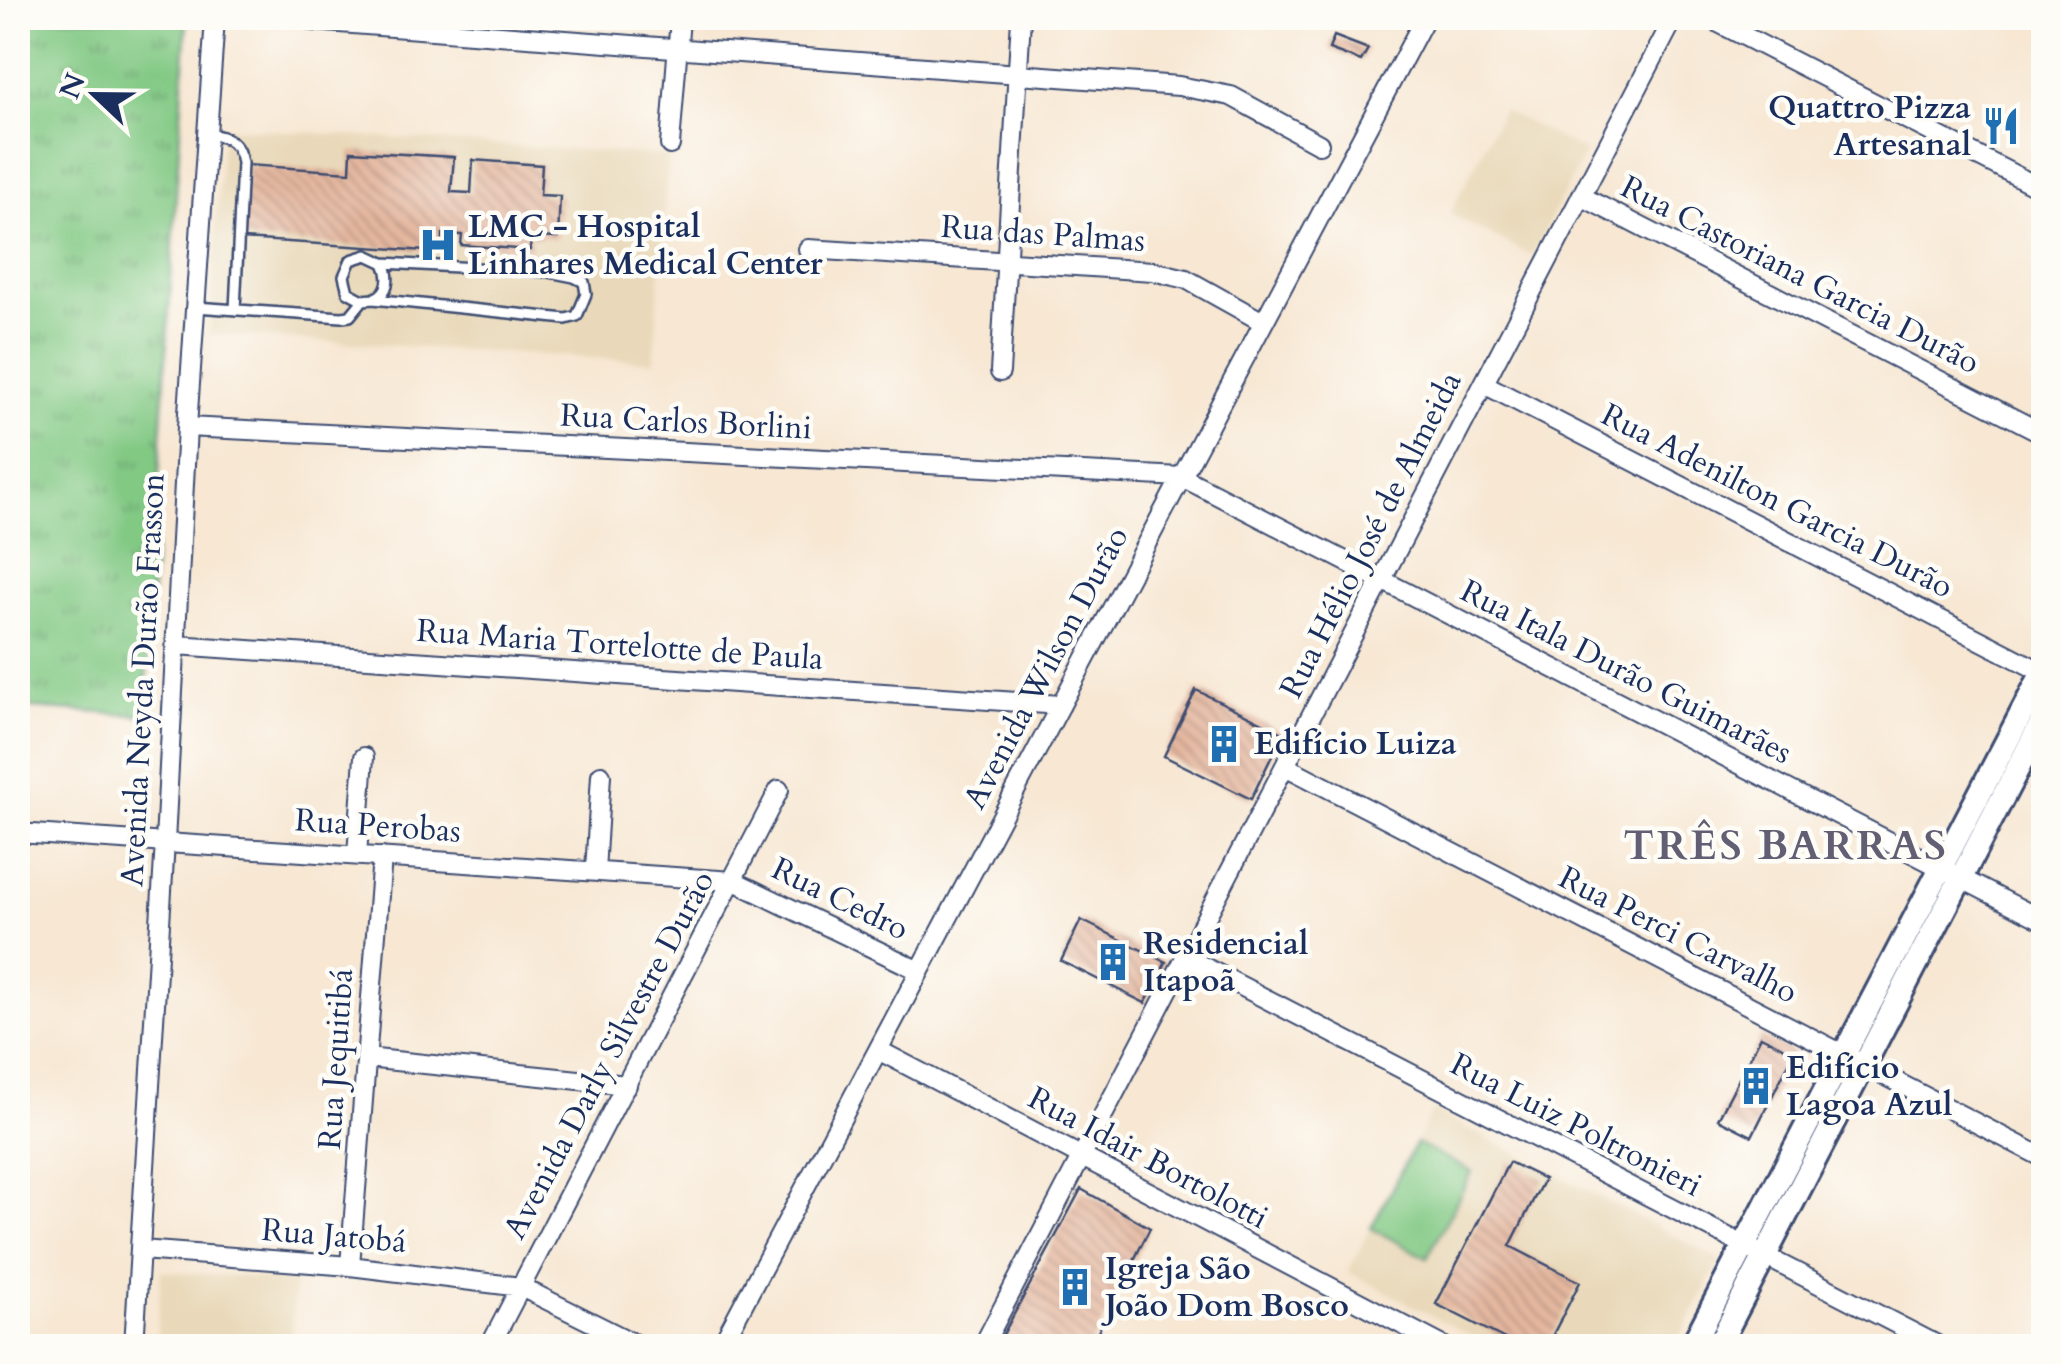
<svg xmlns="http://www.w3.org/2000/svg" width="2061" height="1364" viewBox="0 0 2061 1364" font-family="Cardo,serif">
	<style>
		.built { fill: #e9d9ba }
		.grass { fill: url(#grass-tufts); stroke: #4e7c71; stroke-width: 2.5 }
		.pitch { fill: #82c984; stroke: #4e7c71; stroke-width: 2.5 }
		.building { fill: url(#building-back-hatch) }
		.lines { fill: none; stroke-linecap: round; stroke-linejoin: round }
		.lane-casing { stroke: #3c4b70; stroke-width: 14 }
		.street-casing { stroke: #3c4b70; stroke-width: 22 }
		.secondary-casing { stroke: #3c4b70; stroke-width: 28 }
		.lane { stroke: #fff; stroke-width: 9 }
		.street { stroke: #fff; stroke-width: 18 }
		.secondary { stroke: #fff; stroke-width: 22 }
		.labels { text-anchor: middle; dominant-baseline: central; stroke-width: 9; stroke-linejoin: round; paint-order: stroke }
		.poi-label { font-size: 32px; font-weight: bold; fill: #1b2f5e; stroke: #fdfcf7; text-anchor: start }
		.street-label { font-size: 32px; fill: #1b2f5e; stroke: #fdfcf7 }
		.district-label { font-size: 42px; font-weight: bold; letter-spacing: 2.5px; fill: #625f75; stroke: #fdfcf7 }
	</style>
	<defs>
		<pattern id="grass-tufts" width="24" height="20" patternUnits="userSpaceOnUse" patternTransform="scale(2.5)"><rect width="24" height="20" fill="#82c984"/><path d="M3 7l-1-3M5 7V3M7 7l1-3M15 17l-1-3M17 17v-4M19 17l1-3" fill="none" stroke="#6aa46f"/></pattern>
		<pattern id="building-back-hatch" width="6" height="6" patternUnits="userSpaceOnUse" patternTransform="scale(2.5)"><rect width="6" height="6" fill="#e5b79f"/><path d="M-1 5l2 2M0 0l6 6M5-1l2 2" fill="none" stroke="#b99585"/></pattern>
	</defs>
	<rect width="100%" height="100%" fill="#fdfcf7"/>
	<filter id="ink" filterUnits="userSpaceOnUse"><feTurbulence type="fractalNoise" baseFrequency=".01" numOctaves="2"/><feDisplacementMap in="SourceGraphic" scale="20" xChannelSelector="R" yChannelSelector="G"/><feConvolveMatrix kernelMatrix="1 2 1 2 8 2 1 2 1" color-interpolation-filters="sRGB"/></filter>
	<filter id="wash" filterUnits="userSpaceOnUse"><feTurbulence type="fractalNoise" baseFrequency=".0048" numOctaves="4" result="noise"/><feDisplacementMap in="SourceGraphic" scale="40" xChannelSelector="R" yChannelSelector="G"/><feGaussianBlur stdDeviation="2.25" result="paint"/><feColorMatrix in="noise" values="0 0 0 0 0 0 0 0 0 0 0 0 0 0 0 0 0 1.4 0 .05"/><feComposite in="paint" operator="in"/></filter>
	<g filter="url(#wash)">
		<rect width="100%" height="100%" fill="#f7e7d3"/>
		<!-- built -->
		<path class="built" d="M1503,110L1585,152L1532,256L1450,214Z
			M223,127L668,156L654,362L209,334Z
			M1433,1110L1720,1260L1675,1346H1490L1348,1272Z
			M161,1271L295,1280L290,1346H156Z"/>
		<!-- grass -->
		<path class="grass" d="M18,18H187L144,716L18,707Z"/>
		<!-- pitch -->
		<path class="pitch" d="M1416,1143L1472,1172L1427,1258L1371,1228Z"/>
		<g id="blocks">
			<!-- building -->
			<path class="building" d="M1334,36L1368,49L1361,61L1329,49Z
				M351,151L454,157L451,192L471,193L473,160L542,165L540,195L560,196L558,238L531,237L530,250L461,245L462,235L443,234L442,252L242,239L247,165L350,172Z
				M1196,690L1283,733L1251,799L1164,756Z
				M1081,920L1166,962L1145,1003L1061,961Z
				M1761,1036L1794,1053L1752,1136L1718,1119Z
				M1509,1162L1544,1179L1510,1246L1580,1282L1547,1346H1519L1436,1304Z
				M1081,1189L1150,1228L1091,1346H997Z"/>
		</g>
	</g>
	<g filter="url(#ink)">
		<use href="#blocks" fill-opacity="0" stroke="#3c4b70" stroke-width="2.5"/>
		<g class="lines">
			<!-- lane casing -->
			<g class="lane-casing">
				<path id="lane" d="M208,134C228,136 239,143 242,163L235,310
					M367,255L384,263L549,272L574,277L584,282L586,294L577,316L566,319L373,299L363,300L348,292L344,276L351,260Z
					M375,298C390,292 390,276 384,263
					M195,307L342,317L350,316L363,300"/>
			</g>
			<!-- street casing -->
			<g class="street-casing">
				<path id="street" d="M1709,18L2044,190
					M313,21L1179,86L1231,96L1319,144
					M670,145L680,18
					M1581,196L2044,434
					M808,249L1153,271L1186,279L1263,322
					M1000,372L1021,18
					M1484,384L2044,673
					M187,427L1182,477L2044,921
					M176,645L1061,705
					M1285,766L2044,1158
					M18,833L734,881L920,971
					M357,855L364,757
					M595,871L601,775
					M1185,957L1939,1346
					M878,1050L1443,1346
					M366,1058L627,1085
					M141,1250L350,1266L521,1287L639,1346
					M350,1266L382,857
					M134,1346L165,842L187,427L215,18
					M490,1346L779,790
					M721,1346L1425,18
					M983,1346L1674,18"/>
			</g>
			<!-- secondary casing -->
			<g class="secondary-casing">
				<path id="secondary" d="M1692,1346L2044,670
					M1718,1346L2044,718"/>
			</g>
			<!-- lane -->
			<use href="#lane" class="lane"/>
			<!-- street -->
			<use href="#street" class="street"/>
			<!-- secondary -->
			<use href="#secondary" class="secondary"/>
		</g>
	</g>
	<!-- icons -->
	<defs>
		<g id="restaurant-bare" transform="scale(3)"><path d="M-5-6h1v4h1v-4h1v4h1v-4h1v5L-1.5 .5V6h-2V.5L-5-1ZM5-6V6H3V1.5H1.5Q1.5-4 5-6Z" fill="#1f6fb2" stroke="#fdfcf7" stroke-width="2.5" paint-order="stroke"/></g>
		<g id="hospital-bare" transform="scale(3)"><path d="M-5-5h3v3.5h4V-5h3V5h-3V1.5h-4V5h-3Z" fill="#1f6fb2" stroke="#fdfcf7" stroke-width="2.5" paint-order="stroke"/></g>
		<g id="building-bare" transform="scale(3)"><path d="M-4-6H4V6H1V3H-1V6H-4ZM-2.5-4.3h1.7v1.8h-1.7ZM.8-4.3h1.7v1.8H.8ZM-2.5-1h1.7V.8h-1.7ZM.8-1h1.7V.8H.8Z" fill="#1f6fb2" stroke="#fdfcf7" stroke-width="2.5" paint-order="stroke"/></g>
	</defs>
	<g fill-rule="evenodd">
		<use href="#restaurant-bare" x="2001" y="126"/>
		<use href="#hospital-bare" x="438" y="245"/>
		<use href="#building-bare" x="1224" y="744"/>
		<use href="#building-bare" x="1113" y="962"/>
		<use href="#building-bare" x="1756" y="1086"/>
		<use href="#building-bare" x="1075" y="1287"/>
	</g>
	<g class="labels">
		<!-- poi labels -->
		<g class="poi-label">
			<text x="1971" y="108" text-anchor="end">Quattro Pizza<tspan x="1971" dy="37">Artesanal</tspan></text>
			<text x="468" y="227">LMC - Hospital<tspan x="468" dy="37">Linhares Medical Center</tspan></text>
			<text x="1254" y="744">Edifício Luiza</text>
			<text x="1143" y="944">Residencial<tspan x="1143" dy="37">Itapoã</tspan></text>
			<text x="1786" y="1068">Edifício<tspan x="1786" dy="37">Lagoa Azul</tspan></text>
			<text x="1105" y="1269">Igreja São<tspan x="1105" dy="37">João Dom Bosco</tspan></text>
		</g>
		<!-- street labels -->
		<g class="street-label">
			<text transform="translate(1043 234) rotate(4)">Rua das Palmas</text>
			<text transform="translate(1800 275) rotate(27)">Rua Castoriana Garcia Durão</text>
			<text transform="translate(686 422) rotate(3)">Rua Carlos Borlini</text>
			<text transform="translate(1777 501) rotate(27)">Rua Adenilton Garcia Durão</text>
			<text transform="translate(1371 535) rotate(-63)">Rua Hélio José de Almeida</text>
			<text transform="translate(620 645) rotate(4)">Rua Maria Tortelotte de Paula</text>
			<text transform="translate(1046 668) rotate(-62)">Avenida Wilson Durão</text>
			<text transform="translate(1626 672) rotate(27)">Rua Itala Durão Guimarães</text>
			<text transform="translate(143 680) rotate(-87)">Avenida Neyda Durão Frasson</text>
			<text transform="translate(378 826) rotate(4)">Rua Perobas</text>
			<text transform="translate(840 899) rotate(26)">Rua Cedro</text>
			<text transform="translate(1678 935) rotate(27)">Rua Perci Carvalho</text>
			<text transform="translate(609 1055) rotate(-62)">Avenida Darly Silvestre Durão</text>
			<text transform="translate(336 1059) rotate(-86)">Rua Jequitibá</text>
			<text transform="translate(1576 1125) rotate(27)">Rua Luiz Poltronieri</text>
			<text transform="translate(1148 1158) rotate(28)">Rua Idair Bortolotti</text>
			<text transform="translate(334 1236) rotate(5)">Rua Jatobá</text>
		</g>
		<!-- district labels -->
		<g class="district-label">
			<text x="1786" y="845">TRÊS BARRAS</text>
		</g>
	</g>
	<!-- margin -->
	<rect width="2061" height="1364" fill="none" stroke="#fdfcf7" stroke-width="60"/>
	<!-- north arrow -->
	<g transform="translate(95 95) rotate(292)" stroke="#fdfcf7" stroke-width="8" paint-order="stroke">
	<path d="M0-8L18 38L0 25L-18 38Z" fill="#1b2f5e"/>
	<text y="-15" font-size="28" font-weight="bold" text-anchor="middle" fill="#1b2f5e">N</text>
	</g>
</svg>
